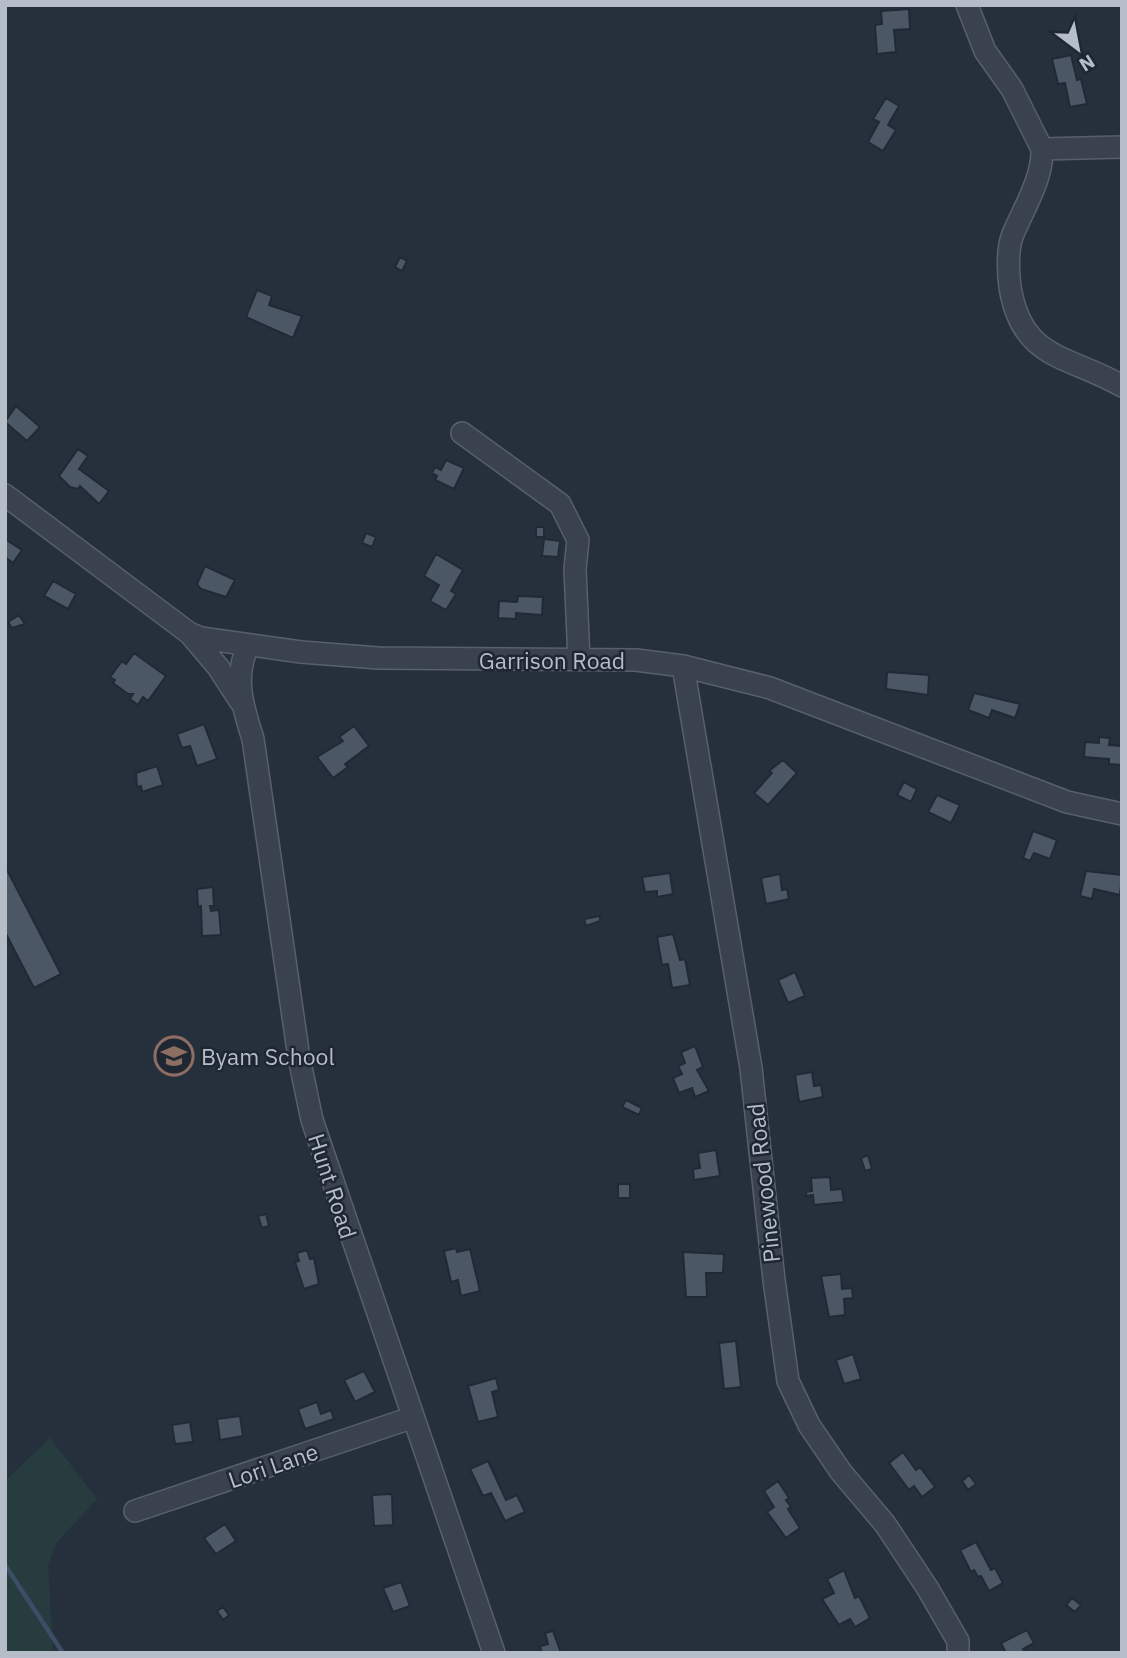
<svg xmlns="http://www.w3.org/2000/svg" width="1127" height="1658" viewBox="0 0 1127 1658" font-family="'IBM Plex Sans',sans-serif">
	<style>
		.green { fill: #273c3e }
		.lines { fill: none; stroke-linecap: round; stroke-linejoin: round }
		.stream { stroke: #3c4d66; stroke-width: 4.5 }
		.building { fill: #4c5766; stroke: #202934; stroke-width: 2 }
		.minor-casing { stroke: #57606b; stroke-width: 24 }
		.minor { stroke: #39424d; stroke-width: 21 }
		.labels { text-anchor: middle; dominant-baseline: central; stroke-width: 5; stroke-linejoin: round; paint-order: stroke }
		.street-label { font-size: 23px; fill: #b5bdc8; stroke: #1e2732 }
		.poi-label { font-size: 23px; fill: #b5bdc8; stroke: #1e2732; text-anchor: start }
	</style>
	<rect width="100%" height="100%" fill="#26303d"/>
	<!-- green -->
	<path class="green" d="M50,1438L97,1499L57,1542L48,1565L53,1653H5V1481Z"/>
	<g class="lines">
		<!-- stream -->
		<path class="stream" d="M5,1565L63,1653"/>
	</g>
	<!-- building -->
	<path class="building" d="M909,9L910,29L894,30L896,52L877,54L875,25L882,24L881,11Z
		M1071,55L1077,80L1081,79L1087,104L1070,107L1065,83L1058,84L1052,59Z
		M886,98L899,106L888,125L896,130L883,151L868,142L879,122L873,119Z
		M400,257L407,261L402,271L395,267Z
		M257,290L272,296L269,305L302,316L293,338L246,317Z
		M16,406L40,427L27,441L5,422Z
		M78,449L88,456L79,469L109,491L99,504L80,486L78,489L70,487L59,476Z
		M446,460L464,468L454,489L435,480L437,476L432,473L435,467L441,470Z
		M536,527H544V537H536Z
		M366,533L376,537L372,547L362,543Z
		M5,539L22,550L13,563L5,557Z
		M544,539L560,541L558,557L542,556Z
		M436,554L463,570L451,591L456,594L446,610L430,601L439,585L424,576Z
		M205,566L235,580L226,597L201,589L197,584Z
		M53,581L76,594L68,609L44,596Z
		M518,596L543,597L542,615L516,613V619L498,618L499,601L517,602Z
		M19,615L25,624L12,628L8,622Z
		M134,653L166,676L148,701L143,697L138,705L130,699L133,694H128L113,683L115,680L110,677L122,661L126,664Z
		M887,672L929,675L928,695L886,689Z
		M974,693L1020,704L1015,718L992,710L989,718L968,710Z
		M204,724L217,759L197,766L190,746L182,748L177,734Z
		M354,726L369,746L345,764L348,767L333,778L317,757L343,741L339,737Z
		M1099,737L1110,738L1109,745L1122,746V765L1109,764V759L1084,757L1085,742L1099,743Z
		M783,760L797,773L768,805L754,793L772,773L769,771Z
		M157,766L163,785L142,792L141,786L137,787L136,773Z
		M904,782L917,789L911,802L897,795Z
		M937,795L960,805L951,823L928,812Z
		M1033,831L1057,840L1050,859L1034,853L1030,861L1023,858Z
		M5,866L61,974L34,988L5,932Z
		M1086,871L1122,875L1120,895L1094,889L1092,899L1080,896Z
		M670,873L673,894L657,897V891L645,892L642,877Z
		M780,874L782,890L787,889L789,899L766,904L761,878Z
		M213,887L214,906H210L211,911L219,910L221,935L202,936L201,906L198,907L197,889Z
		M600,916V921L586,926L584,919Z
		M673,934L680,960L685,959L690,985L672,988L668,964L662,965L657,937Z
		M795,972L805,996L788,1003L778,980Z
		M695,1046L703,1067L697,1070L709,1091L695,1097L692,1088L679,1093L673,1078L682,1074L678,1066L685,1063L681,1052Z
		M812,1072L814,1086L821,1085L823,1097L799,1102L795,1075Z
		M626,1100L642,1108L639,1115L622,1107Z
		M716,1150L720,1176L694,1180L693,1169L700,1168L698,1153Z
		M868,1155L872,1169L865,1171L861,1158Z
		M830,1177L831,1190L842,1189L844,1202L814,1205L813,1195L806,1196V1192L812,1191L811,1178Z
		M618,1184H630V1198H618Z
		M266,1214L269,1226L262,1228L258,1216Z
		M456,1248L457,1252L470,1249L480,1291L461,1296L458,1280L451,1282L444,1251Z
		M307,1250L310,1259L314,1258L319,1284L304,1289L295,1262L299,1261L297,1253Z
		M683,1252L724,1254L723,1273H706L707,1297H686Z
		M841,1274L842,1289L852,1288L853,1298L844,1299L845,1315L829,1317L821,1276Z
		M736,1341L741,1387L724,1389L719,1343Z
		M853,1354L861,1379L844,1384L836,1360Z
		M364,1371L375,1392L355,1402L344,1380Z
		M496,1378L499,1390L492,1392L498,1417L478,1422L468,1386Z
		M317,1402L321,1414L331,1410L334,1419L305,1429L298,1409Z
		M240,1416L243,1436L220,1440L217,1419Z
		M190,1422L193,1442L175,1444L172,1425Z
		M903,1452L916,1470L920,1467L935,1487L922,1497L914,1486L909,1490L889,1463Z
		M488,1461L506,1500L517,1495L525,1512L505,1521L491,1493L483,1496L470,1469Z
		M969,1475L976,1484L968,1490L962,1481Z
		M778,1481L789,1498L786,1500L791,1507L788,1509L800,1528L786,1538L767,1512L774,1507L764,1491Z
		M392,1494L393,1525L374,1526L372,1495Z
		M225,1524L236,1541L216,1554L204,1538Z
		M976,1542L991,1570L995,1568L1003,1583L989,1591L981,1576L978,1577L974,1570L971,1572L960,1550Z
		M844,1570L855,1598L859,1596L870,1618L855,1627L850,1619L839,1625L822,1599L834,1593L827,1579Z
		M401,1582L410,1606L393,1612L383,1588Z
		M1072,1598L1081,1605L1075,1612L1066,1605Z
		M223,1607L229,1615L223,1620L217,1611Z
		M1027,1630L1034,1643L1023,1649L1026,1653H1006L1001,1643Z
		M553,1631L561,1653H542L540,1646L548,1644L545,1633Z"/>
	<g class="lines">
		<!-- minor casing -->
		<g class="minor-casing">
			<path id="minor" d="M967,5L985,51L1012,89L1042,149C1043,178 1024,208 1013,234C1007,248 1008,272 1010,287C1022,361 1069,355 1122,386
				M1042,149L1122,147
				M462,433L560,504L578,540L575,569L579,660
				M5,495L189,633L201,638L301,652L378,658L636,660L683,666L770,688L1067,802L1122,814
				M190,634L218,667L240,701
				M248,646C233,678 243,707 253,739L299,1058L312,1120L494,1653
				M683,666L751,1068L774,1280L788,1381L809,1425L841,1472L885,1524L928,1589L958,1641V1653
				M135,1511L411,1418"/>
		</g>
		<!-- minor -->
		<use href="#minor" class="minor"/>
	</g>
	<!-- icons -->
	<defs>
		<g id="school-ring" transform="scale(2.0125)"><circle r="9.5" fill="#1e2732" stroke="#8d6e63" stroke-width="1.5"/><path d="M0-5L7-2L0 1L-7-2ZM-4 1L0 2.5L4 1V4Q0 6-4 4Z" fill="#8d6e63"/></g>
	</defs>
	<g fill-rule="evenodd">
		<use href="#school-ring" x="174" y="1056"/>
	</g>
	<g class="labels">
		<!-- street labels -->
		<g class="street-label">
			<text x="552" y="660">Garrison Road</text>
			<text transform="translate(763 1183) rotate(-96)">Pinewood Road</text>
			<text transform="translate(333 1186) rotate(72)">Hunt Road</text>
			<text transform="translate(273 1465) rotate(-19)">Lori Lane</text>
		</g>
		<!-- poi labels -->
		<g class="poi-label">
			<text x="201" y="1056">Byam School</text>
		</g>
	</g>
	<!-- border -->
	<rect width="1127" height="1658" fill="none" stroke="#b5bdc8" stroke-width="14"/>
	<!-- north arrow -->
	<g transform="translate(1078 49) rotate(148)" stroke="#1e2732" stroke-width="5" paint-order="stroke">
	<path d="M0-5L12 26L0 18L-12 26Z" fill="#b5bdc8"/>
	<text y="-10" font-size="19" font-weight="bold" text-anchor="middle" fill="#b5bdc8">N</text>
	</g>
</svg>
